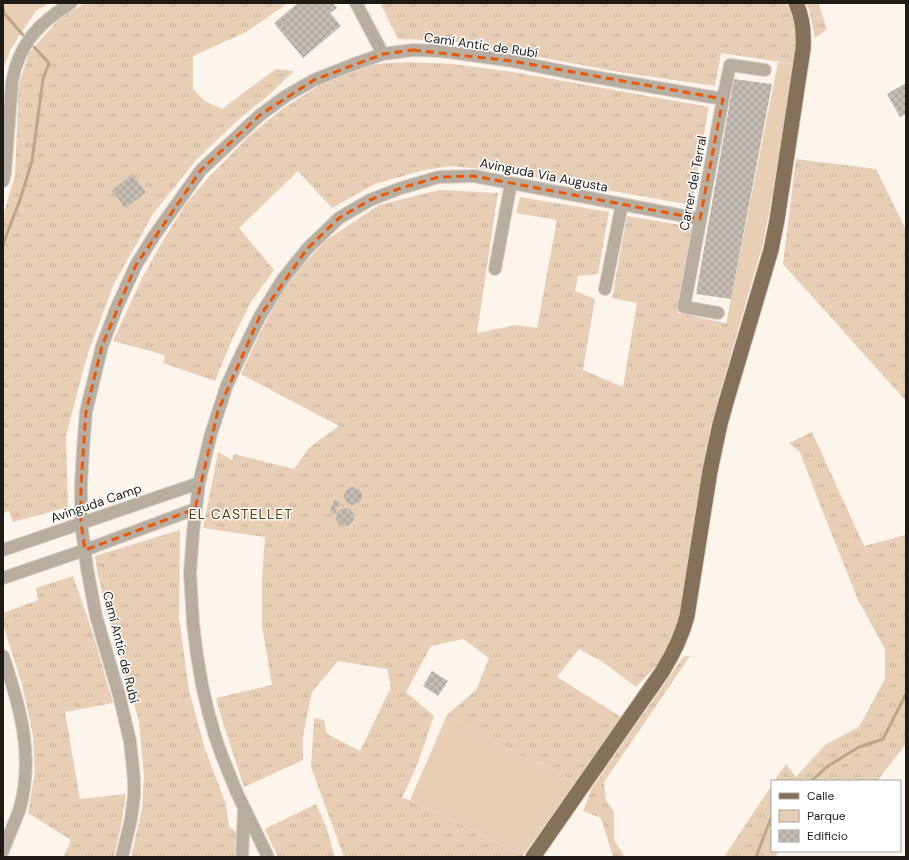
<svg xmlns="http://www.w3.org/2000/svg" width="909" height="860" viewBox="0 0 909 860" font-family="'DM Sans',sans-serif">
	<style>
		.grass { fill: url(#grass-tufts) }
		.green { fill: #e7ceb5 }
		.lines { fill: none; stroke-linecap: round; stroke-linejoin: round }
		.stream { stroke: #c0a588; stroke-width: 3 }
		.building { fill: url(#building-cross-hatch) }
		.minor-casing { stroke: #d9d1c9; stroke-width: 14 }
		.major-casing { stroke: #d9d1c9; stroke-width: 17 }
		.minor { stroke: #b9ada0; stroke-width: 12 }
		.major { stroke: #857059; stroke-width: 15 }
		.marked { fill: none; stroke: #e8590c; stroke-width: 3; stroke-dasharray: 8 5; stroke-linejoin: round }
		.labels { text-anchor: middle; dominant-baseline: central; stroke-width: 3; stroke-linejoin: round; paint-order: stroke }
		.street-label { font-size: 13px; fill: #1e1b17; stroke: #fff }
		.neighbourhood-label { font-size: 14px; letter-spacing: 1px; fill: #5f3b07; stroke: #fff }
	</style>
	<defs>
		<pattern id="grass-tufts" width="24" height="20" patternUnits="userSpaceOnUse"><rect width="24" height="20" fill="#e7ceb5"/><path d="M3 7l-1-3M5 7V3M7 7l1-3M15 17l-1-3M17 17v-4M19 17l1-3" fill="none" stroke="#c6b09b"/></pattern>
		<pattern id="building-cross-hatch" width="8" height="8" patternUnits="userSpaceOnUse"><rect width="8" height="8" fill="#c4bcb3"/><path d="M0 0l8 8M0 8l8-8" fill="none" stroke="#a8a199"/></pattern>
	</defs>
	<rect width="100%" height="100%" fill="#fdf4eb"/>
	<!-- grass -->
	<path class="grass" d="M85,3H288L246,32L193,56V89L205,101L222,109L276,69L294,71L270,94L238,120L196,160L153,214L113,286L87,356L66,436L68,507L13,522L9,511L3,513V217L15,175L18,105L17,90L29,53L60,18Z
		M380,3H786L793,16L798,35L794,64L721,53L715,86L619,72L453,41L398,39Z
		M805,3H818L827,29L815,38L809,9Z
		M408,62L453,64L519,73L709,107L691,205L501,171L452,166L424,170L375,184L332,208L298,171L239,228L274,270L251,302L232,340L215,381L163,363L165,355L113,341L141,280L161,244L185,205L210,176L248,137L282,109L323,83L375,64Z
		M796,159L876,169L906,230V401L783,264Z
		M439,190L498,193L477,333L516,325L537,328L557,220L516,213L520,197L609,212L598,274L578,276L575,291L595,299L583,370L623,387L637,303L612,298L627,216L693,227L678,313L739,326L711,424L689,567L678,625L658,664L636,687L603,662L579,649L557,677L621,717L575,785L546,764L535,763L447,715L476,690L489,658L463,639L431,646L406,692L434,716L418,763L402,798L410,800L523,855L521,857H344L311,767L314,718L324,720L327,734L360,751L391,687L387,669L338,661L312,692L303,736V760L244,787L222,720L216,698L272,685L262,626V578L265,537L203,528L218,452L232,460L234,454L294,469L310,447L339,426L241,374L266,321L284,289L305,263L325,241L379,205Z
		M812,432L864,546L906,535V744L877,781H774L786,764L796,777L825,745L859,727L885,679V649L858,600L822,510L800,452L789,443Z
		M180,530L179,617L189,690L205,749L226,804L229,827L236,832L235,857H131L142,809L144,776L139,721L110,624L97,571L95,556Z
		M73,576L94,637L113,703L65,712L80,799L126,794L121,826L114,857H66L64,856L71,840L28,813L35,772L33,735L22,684L3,625V613L38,600L36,588Z
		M690,656L604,782L606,800L614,812V840L625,857H613L601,818L583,811L592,788L683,657Z
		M772,785V851H780L775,857H724Z
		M316,804L326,826L335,857H278L265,829Z"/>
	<!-- green -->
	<path class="green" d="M3,3H49L36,11L23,30L11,49L3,70Z
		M778,62L794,64L784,132L763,244L739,326L726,324Z
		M447,715L535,763L546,764L575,785L523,855L410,800Z"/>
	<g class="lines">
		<!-- stream -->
		<path class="stream" d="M3,7L4,13L23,35
			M3,244L20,200L32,161L43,79L49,63L34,47
			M811,781L828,766L859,747L883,739L906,694
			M755,857H756L771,818L772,817"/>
	</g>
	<!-- building -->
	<path class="building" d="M298,3H322L323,4L325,3H333L337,8L330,13L341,26L303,58L274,23Z
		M734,79L772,84L731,299L696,294Z
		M906,83V114L900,117L887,94Z
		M132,174L146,192L126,208L112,191Z
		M344 496a9 9 0 1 1 18 0a9 9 0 1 1-18 0Z
		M334,500L339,502L335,514L330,512Z
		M336 517a9 9 0 1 1 18 0a9 9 0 1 1-18 0Z
		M432,671L448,681L438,696L423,686Z"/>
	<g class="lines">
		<!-- minor casing -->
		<g class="minor-casing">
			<path id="minor" d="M356,3L383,54
				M3,181L5,173L12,82C19,43 39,23 71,3
				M495,269L511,183
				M605,289L622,204
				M718,313L684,307L723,99L730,65L765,70
				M3,550L199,483
				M3,578L85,550L195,509
				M3,656C20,706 35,758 19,811C14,824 8,837 3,851
				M122,857L131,819L134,796V779L130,741L119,695L96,616L87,568L81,523V484L83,450L86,412L102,346L116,309L136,265L154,236L201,170L260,115L286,96L314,80L354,64L383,54L413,50L441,51L512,61L577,74L723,99
				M242,857L244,810
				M268,857L237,793L222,756L215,736L208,711L202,685L197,655L193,623L190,573L193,533L199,483L211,434L227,385L239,359L260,316L283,279L307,249L339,218L370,200L401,188L439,177L474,176L700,219"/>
		</g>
		<!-- major casing -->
		<g class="major-casing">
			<path id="major" d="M533,857L662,672C673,654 682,636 687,616L710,471L720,424L727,399L771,250L777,220L803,49C804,32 803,18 796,3"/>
		</g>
		<!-- minor -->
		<use href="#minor" class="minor"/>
		<!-- major -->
		<use href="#major" class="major"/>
	</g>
	<!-- marked area -->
	<path class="marked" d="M413,50L512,61L723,99L700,219L474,176L439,177L401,188L370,200L339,218L307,249L260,316L218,411L195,509L85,550L81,523V484L86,412L102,346L136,265L201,170L260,115L314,80L383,54Z"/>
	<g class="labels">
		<!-- street labels -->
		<g class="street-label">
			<text transform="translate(481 45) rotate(8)">Camí Antic de Rubí</text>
			<text transform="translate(544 175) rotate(11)">Avinguda Via Augusta</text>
			<text transform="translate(693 183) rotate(-79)">Carrer del Terral</text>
			<text transform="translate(96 503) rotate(-19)">Avinguda Camp</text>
			<text transform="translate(121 647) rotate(76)">Camí Antic de Rubí</text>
		</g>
		<!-- neighbourhood labels -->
		<g class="neighbourhood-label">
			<text x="241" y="514">EL CASTELLET</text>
		</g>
	</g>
	<!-- border -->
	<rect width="909" height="860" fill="none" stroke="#1e1b17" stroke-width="8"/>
	<!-- legend -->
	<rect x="771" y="780" width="130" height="72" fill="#ffffff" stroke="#a5a4a2"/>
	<rect x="779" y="793" width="20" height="6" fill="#857059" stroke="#a5a4a2"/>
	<text x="807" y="800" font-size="12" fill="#1e1b17">Calle</text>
	<rect x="779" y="810" width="20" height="12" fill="#e7ceb5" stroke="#a5a4a2"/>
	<text x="807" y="820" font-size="12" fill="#1e1b17">Parque</text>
	<rect x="779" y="830" width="20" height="12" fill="url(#building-cross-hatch)" stroke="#a5a4a2"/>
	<text x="807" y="840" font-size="12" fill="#1e1b17">Edificio</text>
</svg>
